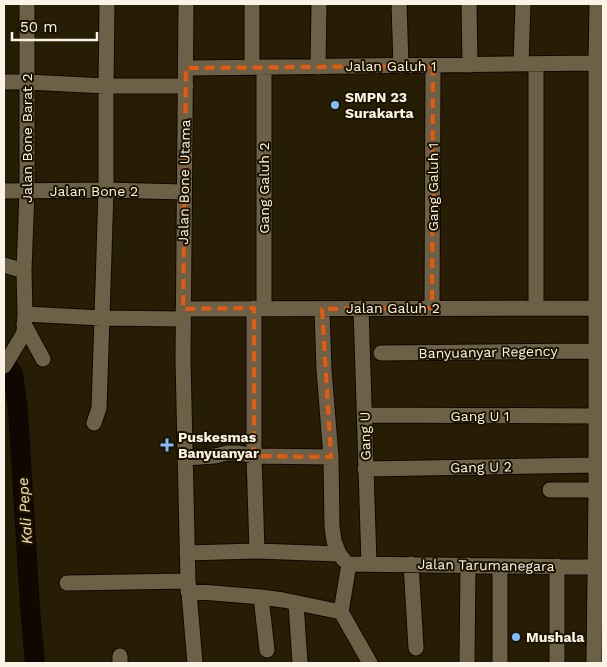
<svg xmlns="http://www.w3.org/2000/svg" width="607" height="667" viewBox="0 0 607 667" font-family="'Work Sans',sans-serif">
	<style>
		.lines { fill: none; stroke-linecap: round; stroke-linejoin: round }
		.river { stroke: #100800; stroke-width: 20 }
		.minor-casing { stroke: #100700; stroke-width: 17 }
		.minor { stroke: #6c6147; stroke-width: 15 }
		.marked { fill: none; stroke: #e8590c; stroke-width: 4; stroke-dasharray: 10 6; stroke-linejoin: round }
		.poi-dot { fill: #80bdfa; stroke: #1d1400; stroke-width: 2 }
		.labels { text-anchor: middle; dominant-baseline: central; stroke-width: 4; stroke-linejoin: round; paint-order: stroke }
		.street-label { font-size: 14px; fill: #fbf4e6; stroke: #1d1400 }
		.poi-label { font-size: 14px; font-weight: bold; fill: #fbf4e6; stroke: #1d1400; text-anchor: start }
		.water-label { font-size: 15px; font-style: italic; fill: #f9e1aa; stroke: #1d1400 }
	</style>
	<rect width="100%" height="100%" fill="#271d05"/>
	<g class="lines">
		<!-- river -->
		<path class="river" d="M4,363L13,373L18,410L30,608L35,663"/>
		<!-- minor casing -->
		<g class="minor-casing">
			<path id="minor" d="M186,4L183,360L188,581L195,663
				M252,4V67
				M399,4L401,66
				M469,4L470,65
				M521,64L523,4
				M536,64V308
				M264,67V309
				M318,67L319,4
				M186,68L596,63
				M4,82H27L106,86H186
				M4,191L106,190L184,192
				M4,265L24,271L25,314L102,318L183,319
				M24,271L27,191V4
				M254,308V456L257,551L339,554
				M361,308L369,564
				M432,308L433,66
				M183,309L603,308
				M322,309L324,370L331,457L332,526L334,541L339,554L344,560
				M24,324L43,359
				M381,353L595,351
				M4,366L24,333L25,314
				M365,415L596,416
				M94,423L99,408L102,318L106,190V86L107,4
				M185,458L215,456L227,453H239L254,456L331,457
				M365,469L596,465
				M550,490H596
				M187,553L257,551
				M411,564L416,648
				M500,566V663
				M67,583L188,581
				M188,591L261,597L283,600L341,612L349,564L603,567
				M261,597L267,650
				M296,603L300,663
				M341,612L370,663
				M120,656V663
				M467,663L468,565
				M557,663V566
				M594,663L596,490V63L597,4"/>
		</g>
		<!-- minor -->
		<use href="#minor" class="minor"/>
	</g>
	<!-- marked area -->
	<path class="marked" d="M433,66L432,308L322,309L331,457L254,456V308L183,309L186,68Z"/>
	<!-- markers -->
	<g class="poi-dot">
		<circle cx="335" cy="105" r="5"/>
		<path d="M164.5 437.5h5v5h5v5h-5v5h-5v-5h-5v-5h5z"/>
		<circle cx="516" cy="637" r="5"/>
	</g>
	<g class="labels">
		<!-- street labels -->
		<g class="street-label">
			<text x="391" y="66">Jalan Galuh 1</text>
			<text transform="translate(27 138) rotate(-90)">Jalan Bone Barat 2</text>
			<text transform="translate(184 182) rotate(-89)">Jalan Bone Utama</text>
			<text transform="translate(433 187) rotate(-90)">Gang Galuh 1</text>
			<text transform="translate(264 188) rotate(-90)">Gang Galuh 2</text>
			<text x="94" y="191">Jalan Bone 2</text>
			<text x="393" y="308">Jalan Galuh 2</text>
			<text transform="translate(488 352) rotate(-1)">Banyuanyar Regency</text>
			<text x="480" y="416">Gang U 1</text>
			<text transform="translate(365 436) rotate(-91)">Gang U</text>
			<text transform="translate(481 467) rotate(-1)">Gang U 2</text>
			<text transform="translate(486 565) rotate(1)">Jalan Tarumanegara</text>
		</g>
		<!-- poi labels -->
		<g class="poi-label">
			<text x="345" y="97">SMPN 23<tspan x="345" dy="16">Surakarta</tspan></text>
			<text x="178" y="437">Puskesmas<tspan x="178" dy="16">Banyuanyar</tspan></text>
			<text x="526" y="637">Mushala</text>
		</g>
		<!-- water labels -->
		<g class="water-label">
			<text transform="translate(25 511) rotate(-94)">Kali Pepe</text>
		</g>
	</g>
	<!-- border -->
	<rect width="607" height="667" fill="none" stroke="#fbf4e6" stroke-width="10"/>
	<!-- scale -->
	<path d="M12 32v8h85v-8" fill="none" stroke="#fbf4e6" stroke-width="2.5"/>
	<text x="20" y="32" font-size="15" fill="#fbf4e6" stroke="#1d1400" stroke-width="4" paint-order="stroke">50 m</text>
</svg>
